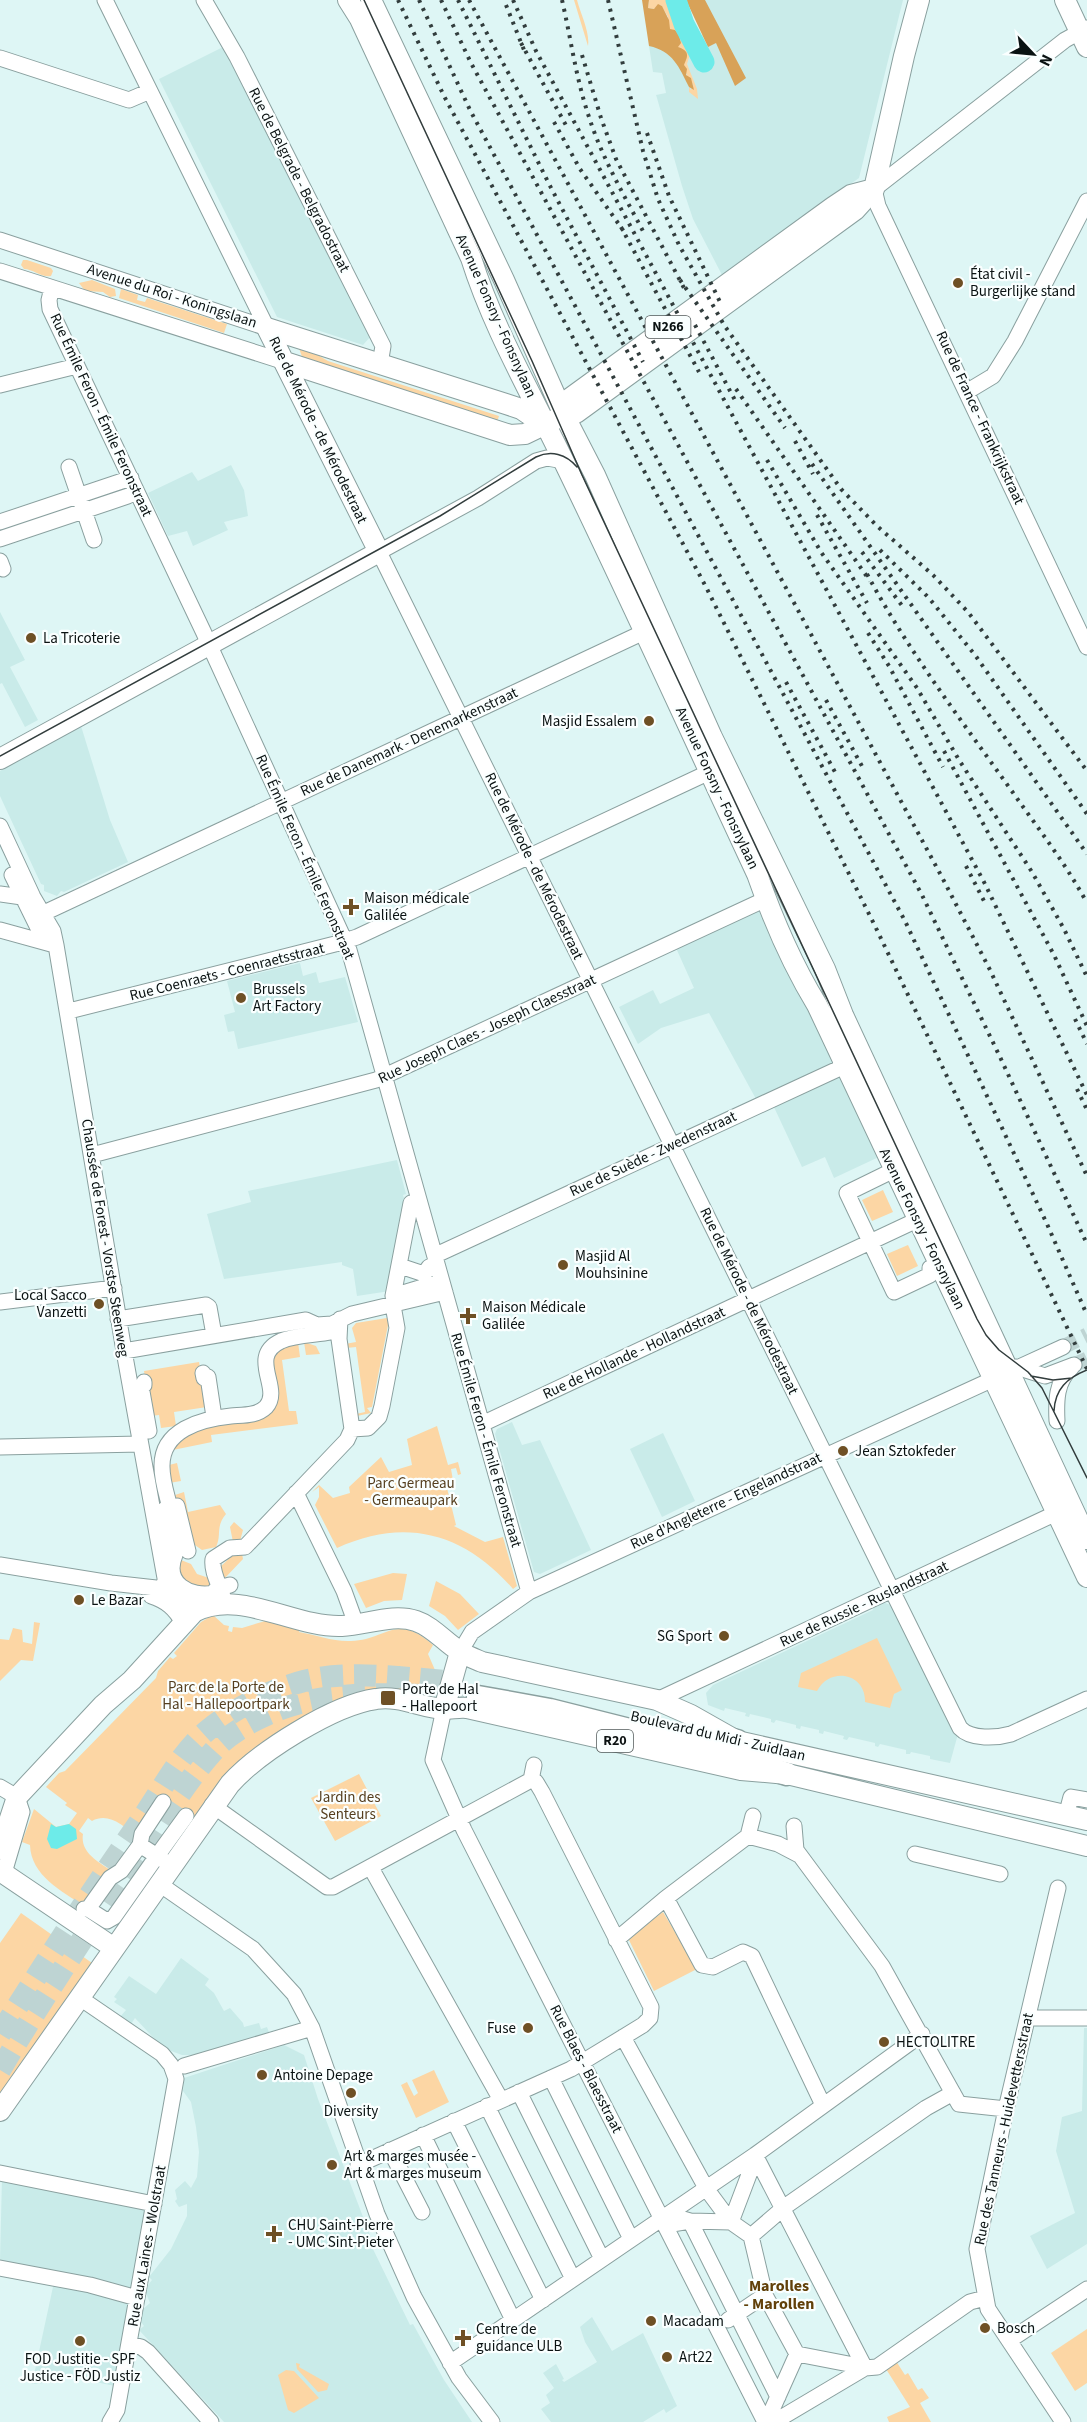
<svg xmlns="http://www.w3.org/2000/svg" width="1087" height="2422" viewBox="0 0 1087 2422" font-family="'Source Sans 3',sans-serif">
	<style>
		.built { fill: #c9ebe9 }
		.green { fill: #fcd6a4 }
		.forest { fill: #d8a258 }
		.water { fill: #6debe9 }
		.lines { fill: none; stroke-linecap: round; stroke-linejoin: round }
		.river { stroke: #6debe9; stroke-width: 21 }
		.minor-tunnel { stroke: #bed4d3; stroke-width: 15; stroke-dasharray: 15 8; stroke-linecap: butt }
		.highway-tunnel { stroke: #bed4d3; stroke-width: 22; stroke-dasharray: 22 11; stroke-linecap: butt }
		.minor-casing { stroke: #8aa09f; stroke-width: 17 }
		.major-casing { stroke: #8aa09f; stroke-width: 22 }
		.highway-casing { stroke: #8aa09f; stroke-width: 25 }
		.minor { stroke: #fff; stroke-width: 15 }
		.major { stroke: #fff; stroke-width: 20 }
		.highway { stroke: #fff; stroke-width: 22 }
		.tram { stroke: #323d3d; stroke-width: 1.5 }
		.rail { stroke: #323d3d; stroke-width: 4; stroke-dasharray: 3 6; stroke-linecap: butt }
		.poi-dot { fill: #6e5025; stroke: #faffff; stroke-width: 2 }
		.labels { text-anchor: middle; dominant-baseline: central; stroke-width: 4.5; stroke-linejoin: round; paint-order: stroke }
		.shield { fill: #faffff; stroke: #525959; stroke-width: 1.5 }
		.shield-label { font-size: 14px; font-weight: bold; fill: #0a1212 }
		.street-label { font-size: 15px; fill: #0a1212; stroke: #faffff }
		.poi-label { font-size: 15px; fill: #0a1212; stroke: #faffff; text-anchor: start }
		.park-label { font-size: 15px; fill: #553e1e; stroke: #faffff }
		.neighbourhood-label { font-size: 16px; font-weight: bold; fill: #614009; stroke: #faffff }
	</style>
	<rect width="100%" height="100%" fill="#def6f5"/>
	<!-- built -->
	<path class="built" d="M698,0H903L859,178L722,275L693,219L682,186L657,98L656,95L666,93L662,73L653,72L649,46L712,33Z
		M223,47L371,336L363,345L277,317L159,79Z
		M231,465L244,490L248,516L224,522L228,530L193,546L187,531L168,536L148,493L192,472L198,481Z
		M0,612L25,660L10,667L38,720L25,727L2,683L0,684Z
		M81,726L110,820L128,862L64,892L61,891L57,896L44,891V885L41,884L6,809L0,796V771Z
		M759,906L838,1063L756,1099L709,1013L661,1028L638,1044L619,1007L653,990L660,1004L694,988L676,948Z
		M300,963L303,976L316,972L319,983L345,977L358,1022L238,1049L234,1031L228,1032L224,1015L235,1012L227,981Z
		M841,1072L881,1156L834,1178L825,1157L802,1167L773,1105Z
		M397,1160L406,1194L403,1195L406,1205L390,1291L357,1296L353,1269L342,1265V1262L224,1279L207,1214L251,1202L248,1191Z
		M512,1422L522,1445L540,1440L591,1550L540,1574L534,1572L495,1434L497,1429Z
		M663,1433L695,1501L662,1517L630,1449Z
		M883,1602L895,1607L958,1734L950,1763L930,1759V1756L911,1752L910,1754H906V1750L880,1744L878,1747L875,1746V1743L849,1737L847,1740L843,1739L844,1736L824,1731L823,1734L819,1733V1730L801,1726L800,1729L796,1728V1725L776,1720L774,1723L771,1722V1719L750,1714L749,1717L745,1716L746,1713L725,1708L724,1711L708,1705L706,1693L713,1685L873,1610L872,1607Z
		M181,1958L209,1979L205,1985L214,1993L224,2011L230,2008L243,2023L244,2027L259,2023L261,2029L267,2027L270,2035L199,2055H182L163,2048L135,2018L131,2024L120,2017L126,2010L114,2002L117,1999L114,1997L129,1976L156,1994Z
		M1084,2028H1087V2244L1047,2269L1030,2236L1075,2213L1056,2151L1062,2117L1082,2111Z
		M284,2045L304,2055L318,2099L373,2243L371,2245L410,2325L413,2324L444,2380L472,2422H224L139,2330L144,2326L141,2322L143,2309L150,2303L146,2293L148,2285L152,2280L149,2277L171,2249L187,2216V2204L179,2207L175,2201L177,2199L175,2190L185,2181L191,2188L197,2177L199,2152L196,2127L191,2102L183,2091L184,2078Z
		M2,2177L147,2207L115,2386L66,2376L55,2382L32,2384L56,2273L0,2261Z
		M592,2317L612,2351L643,2333L677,2406L666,2413L664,2409L643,2422H551L541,2409L550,2403L546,2395L554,2388L543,2373L556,2364L564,2379L562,2380L564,2382L597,2362L585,2342L580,2327Z"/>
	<!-- green -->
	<path class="green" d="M574,0H577C581,15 590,32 588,46Z
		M649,0H667L690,54L687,64L697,89L698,99L689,92V87L691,90L693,85C684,75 683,60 677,47L681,40L677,32L669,30L668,17L661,5L654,9L648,8Z
		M23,260H27L51,268L53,271L51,276C42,278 33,269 24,269L21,265Z
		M92,280L115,289L116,296L110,297L103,292L85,291L79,283Z
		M121,289L138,295L137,300L145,302L147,298L227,324L224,333L119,298Z
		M297,343L328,361L499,416L496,425L304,362Z
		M883,1190L893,1212L872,1221L862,1200Z
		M908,1245L918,1266L897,1276L887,1254Z
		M387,1318L389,1320L372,1407L367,1408L371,1413L357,1416L356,1414L365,1412L356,1347L346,1348L345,1344L356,1342L352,1328L356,1323Z
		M298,1342L300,1357L282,1360L289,1411H296L298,1424L211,1435L212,1442L168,1451L188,1431L271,1412L277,1402L269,1354Z
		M304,1342L316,1346L320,1354L306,1355Z
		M199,1362L207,1407L174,1412L176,1426L161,1428L159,1415L151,1416L144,1371Z
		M437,1426L448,1465L458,1462L461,1474L458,1475L456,1468L451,1469L454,1486L447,1488L456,1525L454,1526L485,1542L503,1537L517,1586L513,1589C464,1532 404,1517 337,1548L315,1505L319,1497V1487L312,1492L319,1485L333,1498L350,1493L349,1487L381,1457L389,1472L412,1465L407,1439Z
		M177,1463L181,1481L169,1483L165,1466Z
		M184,1492L188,1512L220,1505L226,1514C215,1527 222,1535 216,1547L202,1550L192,1543L175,1495Z
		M234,1522L243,1530L240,1541L233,1542L230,1527Z
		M234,1554H242L243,1559L224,1579L220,1567Z
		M181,1560L191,1564L197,1574L212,1579L209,1591L181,1583L177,1561Z
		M393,1573L407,1574L402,1600L384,1601L366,1608L354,1584Z
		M436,1581L460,1594L479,1614L458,1630L445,1616L429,1606Z
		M213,1615L224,1625L229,1626L228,1631L232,1632L233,1627L242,1628L265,1621L300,1629L299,1632C316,1635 334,1642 351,1641C386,1640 396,1612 433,1645L428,1654L435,1670L430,1695L422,1697L345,1700L193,1821L166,1802L136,1836C123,1826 109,1812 92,1821L88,1818L79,1831L83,1834C80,1852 97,1861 110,1870L84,1906C62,1891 31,1876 30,1845L22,1842L34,1809L56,1827L69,1824L77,1813L65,1805L67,1803L46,1787L59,1773L65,1771L156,1678L158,1671L170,1657L173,1659L177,1656L174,1653L201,1622Z
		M34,1622L40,1623L33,1661L21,1660L0,1681V1639L9,1640L13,1628L22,1630L23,1642L32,1644Z
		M877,1638L902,1690L894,1694L890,1708L865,1702C866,1673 830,1666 817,1691L798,1687L801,1673Z
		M359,1774L381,1816L335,1841L311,1798Z
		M663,1912L697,1969L654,1991L628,1938Z
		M21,1913L92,1963L0,2094V1943Z
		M434,2070L449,2102L416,2118L401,2085L407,2082L414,2096L418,2093L412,2080Z
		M1087,2329V2383L1075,2391L1051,2353Z
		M896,2361L905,2375L908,2373L918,2390L922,2388L929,2398L920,2403L931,2422H889L887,2417L910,2407L886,2369Z
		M296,2363L300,2364L299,2367L329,2384L327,2390L318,2392L297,2369Z
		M286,2370L294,2371L319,2398L294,2413L288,2410L278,2375Z"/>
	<!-- forest -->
	<path class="forest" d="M642,0H649L648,8L654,9L658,4L662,6L669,20L670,29L675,30L679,35L681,43L678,47C690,51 688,56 684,65L687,69L686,75L691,78L694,90L689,87C679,67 673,51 649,46Z
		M686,0H705L746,78L735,86L716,43L708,47Z"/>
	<!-- water -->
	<path class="water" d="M388 1675a9 9 0 1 1 18 0a9 9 0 1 1-18 0Z
		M51,1824L56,1827L69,1824L76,1829L77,1839L57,1849L51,1848L47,1839Z"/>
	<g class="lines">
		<!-- river -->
		<path class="river" d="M676,0L684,24L704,62"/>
		<!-- minor-tunnel -->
		<path class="minor-tunnel" d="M1063,1347L1087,1335
			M1074,1365L1087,1359"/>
		<!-- highway-tunnel -->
		<path class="highway-tunnel" d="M0,2034C47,1959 95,1886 145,1814C164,1786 182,1751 208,1730C237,1707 269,1690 304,1681C351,1669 411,1679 459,1682
			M0,2070C44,1996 92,1924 141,1853C165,1817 188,1778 218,1746C233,1731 256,1719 276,1711C337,1686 413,1696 478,1697"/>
		<!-- minor casing -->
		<g class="minor-casing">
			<path id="minor" d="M105,0L267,328
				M204,0L237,57L383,346L380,364
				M1087,28L1065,40L874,189L878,206L1087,647
				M0,58L129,100L150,91
				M0,240L267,328
				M0,271L285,362
				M52,288L49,300L50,309L203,631L349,950L529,1592
				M0,385L77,366
				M968,391L993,376L1015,341L1087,201
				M564,461L547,458L536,461L478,498L379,552C571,945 767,1336 960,1728C971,1740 997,1738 1011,1734L1087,1699
				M69,467L94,540
				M0,522L131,478
				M0,539L128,496
				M0,561L3,569
				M0,826L33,897L53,931L56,945L124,1351L165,1578V1589L161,1595L154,1597
				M12,875L39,930L45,934
				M0,894L22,897
				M44,913L644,632
				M0,930L51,944
				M69,1011L335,944L357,937L701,776L708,771L711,761
				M92,1155L376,1080L766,899
				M894,1170L847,1193L894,1292L930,1275V1268L933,1267
				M411,1203L393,1296L433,1284
				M436,1255L838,1069L848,1053
				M400,1266L424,1274L429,1267L433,1265
				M0,1302L114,1288
				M118,1319L206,1305L209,1307L214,1335
				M124,1351L306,1320L317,1325L332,1324L352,1314L445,1292
				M1016,1367L1045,1376L1074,1365
				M203,1373L204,1378L208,1377L214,1417
				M144,1382V1385L141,1386L149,1431
				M1057,1421C1056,1401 1056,1381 1072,1367
				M482,1424L917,1220
				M352,1429L368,1428L379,1417L382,1406L397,1328L394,1311
				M0,1447L140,1444
				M296,1493L344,1591L356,1624
				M171,1511L170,1508L165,1509L175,1555C163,1583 190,1598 214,1593L216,1589L230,1585
				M188,1551L177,1506L170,1508C167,1495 162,1481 162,1467C161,1430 201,1419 231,1416C243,1415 257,1416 266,1407C283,1388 247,1357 281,1341C295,1335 315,1335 331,1332
				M0,1565L111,1583L165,1589L190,1605L203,1607
				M151,1596C166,1601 175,1608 183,1623
				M225,1604C222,1588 211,1574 213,1559L230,1548L245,1547L347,1440L352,1429L339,1339L340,1319
				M460,1652L472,1632L529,1592L1063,1347
				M657,1700L1065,1509
				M444,1709L433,1760L464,1830L765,2422
				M0,1787L17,1797L22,1812L4,1873
				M212,1805L327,1887H333L531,1780L534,1765
				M1066,1816L1071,1797L1087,1800
				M794,1826L796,1850L882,1966L959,2104L1006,2109
				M748,1836L778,1844L799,1855
				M915,1854L1000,1874
				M163,1860L157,1856L186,1816
				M371,1868L501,2100
				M158,1883L253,1949L294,1994L312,2028L377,2214L414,2297L459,2378L492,2422
				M1058,1888L1006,2109L977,2249L988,2309L1063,2422
				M666,1898L702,1965L713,1967L743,1952L752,1956L823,2105
				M84,1909H88L110,1878L121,1871L140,1845L142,1834L163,1802
				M88,1909L107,1921L114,1917L157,1856L140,1845
				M616,1940L666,1898L748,1836L753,1816
				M80,1998L162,2054L171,2065L176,2079L117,2410L110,2422
				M1028,2018H1087
				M623,2037L706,2188
				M184,2066L312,2028
				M551,2078L631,2239
				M519,2092L602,2259
				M487,2106L573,2279
				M454,2121L543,2300
				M423,2135L513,2320
				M390,2150L422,2212
				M755,2155L865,2368L774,2422
				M358,2165L571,2069L643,2025L650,2018L651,2007L542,1792L536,1782L531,1780
				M0,2173L154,2204
				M708,2191L731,2222L753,2164
				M783,2208L926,2108L953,2093
				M683,2219L690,2221L778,2397
				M672,2224L690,2221L731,2222L751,2236L765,2295L797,2354L859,2366
				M751,2236L780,2211
				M0,2268L90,2285L137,2298
				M728,2320L765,2295
				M1010,2340L1087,2289
				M129,2344L141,2347L148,2352L211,2422
				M450,2363L755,2155L922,2034
				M865,2368L877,2367L970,2302L985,2298
				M774,2418L771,2412L797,2354"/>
		</g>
		<!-- major casing -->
		<g class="major-casing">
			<path id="major" d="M348,0L360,19L471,258C494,331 534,398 567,468C632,602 694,739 757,874C773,920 792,964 817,1005L1087,1577
				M371,0L504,280L563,413L595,475L712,737L825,969L843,1015L1087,1539
				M1065,0L1087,47
				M874,189L904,56L919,0
				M267,328L506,404L521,409L543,424
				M285,362L510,435L525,434L554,420
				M563,413L569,399L833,207L851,195L874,189
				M563,413H576L855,210L874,189
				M0,759L379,552L267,328
				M444,1709L460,1652
				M0,1849L17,1797L103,1705L132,1680L194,1612C240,1588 294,1628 342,1626C366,1625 393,1613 416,1621C434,1627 445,1643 461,1652C467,1656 475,1659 482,1662L657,1700L691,1715L737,1741L1087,1820
				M0,1871L114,1948
				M0,2111L230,1784C259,1752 333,1705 376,1699C400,1695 421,1708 444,1709C452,1709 460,1707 467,1708L741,1770L787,1774L1087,1846"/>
		</g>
		<!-- highway casing -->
		<g class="highway-casing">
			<path id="highway" d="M478,1697L550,1710L717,1752L787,1774
				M698,1731L737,1741"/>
		</g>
		<!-- minor -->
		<use href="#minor" class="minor"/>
		<!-- major -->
		<use href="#major" class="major"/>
		<!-- highway -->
		<use href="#highway" class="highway"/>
		<!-- tram -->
		<path class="tram" d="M364,0L532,361L582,475L977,1319L986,1335L999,1350L1028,1372L1042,1388L1087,1478
			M0,756L440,516L536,457C551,450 566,454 577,467
			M1031,1376L1053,1380L1072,1378
			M1054,1411C1055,1389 1067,1378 1087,1370"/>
		<!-- rail -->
		<path class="rail" d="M398,0L444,96L706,587L875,926L1087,1369
			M419,0L470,110L905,921L1047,1224L1087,1315
			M441,0L471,63L922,895L1000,1057L1087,1244
			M458,0L549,184L643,362
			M469,0L944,881L990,970L1087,1176
			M513,0L536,51L984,882L1087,1095
			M562,0C571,39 576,79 589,117C602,158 624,195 644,233
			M608,0L643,151L658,199L679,245L724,325L841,489L877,526L933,575L968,612L1087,771
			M506,5L524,50
			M521,43L568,129
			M582,55L601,118L616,159L684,288
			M554,122L580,169L625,233
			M647,133L669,196L721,304
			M621,227L699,372
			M680,280L785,428
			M695,325L737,404
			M736,389L870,581
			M795,441L813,474
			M767,460L821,552L917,688L959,760L1032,872L1064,929L1087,977
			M812,464L1087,854
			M817,515L867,603
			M880,550L929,598L975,655L1087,814
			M862,552L903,607
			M867,574C911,656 968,729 1021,804C1044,836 1068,868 1087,903
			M868,633L889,666L943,767
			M786,682L835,772
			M826,700L863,768
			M944,751L1054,955L1087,1026
			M966,866L985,903
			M1075,1019L1087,1044
			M1077,1089L1087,1110"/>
	</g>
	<!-- markers -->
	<g class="poi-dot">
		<circle cx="958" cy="283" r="6"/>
		<circle cx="31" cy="638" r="6"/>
		<circle cx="649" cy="721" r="6"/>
		<path d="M348 898h6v6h6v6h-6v6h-6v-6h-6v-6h6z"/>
		<circle cx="241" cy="998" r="6"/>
		<circle cx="563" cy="1265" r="6"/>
		<circle cx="99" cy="1304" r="6"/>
		<path d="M465 1307h6v6h6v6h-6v6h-6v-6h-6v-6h6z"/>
		<circle cx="843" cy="1451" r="6"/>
		<circle cx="79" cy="1600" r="6"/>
		<circle cx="724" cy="1636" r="6"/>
		<rect x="380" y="1690" width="16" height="16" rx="3"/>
		<circle cx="528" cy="2028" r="6"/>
		<circle cx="884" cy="2042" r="6"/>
		<circle cx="262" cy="2075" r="6"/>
		<circle cx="351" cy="2093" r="6"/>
		<circle cx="332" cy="2165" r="6"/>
		<path d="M271 2225h6v6h6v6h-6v6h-6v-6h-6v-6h6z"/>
		<circle cx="651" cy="2321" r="6"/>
		<circle cx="985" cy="2328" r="6"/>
		<path d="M460 2329h6v6h6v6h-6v6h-6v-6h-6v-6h6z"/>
		<circle cx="80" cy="2341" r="6"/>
		<circle cx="667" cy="2357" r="6"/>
	</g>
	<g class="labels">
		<!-- shield labels -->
		<g class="shield">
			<rect x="645.5" y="316" width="45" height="22" rx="4.5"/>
			<rect x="597" y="1730" width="36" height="22" rx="4.5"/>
		</g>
		<g class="shield-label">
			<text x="668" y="327">N266</text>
			<text x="615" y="1741">R20</text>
		</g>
		<!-- street labels -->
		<g class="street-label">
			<text transform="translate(299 180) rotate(63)">Rue de Belgrade - Belgradostraat</text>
			<text transform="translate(172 296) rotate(18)">Avenue du Roi - Koningslaan</text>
			<text transform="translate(496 316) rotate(66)">Avenue Fonsny - Fonsnylaan</text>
			<text transform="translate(101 415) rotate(65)">Rue Émile Feron - Émile Feronstraat</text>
			<text transform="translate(980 418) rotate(65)">Rue de France - Frankrijkstraat</text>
			<text transform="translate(318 430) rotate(64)">Rue de Mérode - de Mérodestraat</text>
			<text transform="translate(409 742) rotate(-25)">Rue de Danemark - Denemarkenstraat</text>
			<text transform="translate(717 788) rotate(65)">Avenue Fonsny - Fonsnylaan</text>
			<text transform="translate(305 857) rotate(66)">Rue Émile Feron - Émile Feronstraat</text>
			<text transform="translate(534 866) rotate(64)">Rue de Mérode - de Mérodestraat</text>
			<text transform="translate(227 972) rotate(-14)">Rue Coenraets - Coenraetsstraat</text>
			<text transform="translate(487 1029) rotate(-25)">Rue Joseph Claes - Joseph Claesstraat</text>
			<text transform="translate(653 1154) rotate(-25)">Rue de Suède - Zwedenstraat</text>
			<text transform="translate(922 1229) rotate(64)">Avenue Fonsny - Fonsnylaan</text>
			<text transform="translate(105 1238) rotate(81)">Chaussée de Forest - Vorstse Steenweg</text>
			<text transform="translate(749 1301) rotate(64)">Rue de Mérode - de Mérodestraat</text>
			<text transform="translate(634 1353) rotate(-25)">Rue de Hollande - Hollandstraat</text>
			<text transform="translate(486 1440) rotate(74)">Rue Émile Feron - Émile Feronstraat</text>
			<text transform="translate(726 1501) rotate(-25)">Rue d'Angleterre - Engelandstraat</text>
			<text transform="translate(864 1604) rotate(-25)">Rue de Russie - Ruslandstraat</text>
			<text transform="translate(718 1736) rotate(13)">Boulevard du Midi - Zuidlaan</text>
			<text transform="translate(586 2069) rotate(63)">Rue Blaes - Blaesstraat</text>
			<text transform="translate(1004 2129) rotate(-78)">Rue des Tanneurs - Huidevettersstraat</text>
			<text transform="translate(147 2246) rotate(-80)">Rue aux Laines - Wolstraat</text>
		</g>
		<!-- poi labels -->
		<g class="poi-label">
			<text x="970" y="274">État civil -<tspan x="970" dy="17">Burgerlijke stand</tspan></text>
			<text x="43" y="638">La Tricoterie</text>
			<text x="637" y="721" text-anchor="end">Masjid Essalem</text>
			<text x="364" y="898">Maison médicale<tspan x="364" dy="17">Galilée</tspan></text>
			<text x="253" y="989">Brussels<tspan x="253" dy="17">Art Factory</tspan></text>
			<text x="575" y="1256">Masjid Al<tspan x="575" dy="17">Mouhsinine</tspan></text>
			<text x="87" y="1295" text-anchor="end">Local Sacco<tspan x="87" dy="17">Vanzetti</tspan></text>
			<text x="482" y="1307">Maison Médicale<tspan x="482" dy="17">Galilée</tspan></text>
			<text x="855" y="1451">Jean Sztokfeder</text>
			<text x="91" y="1600">Le Bazar</text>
			<text x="712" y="1636" text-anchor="end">SG Sport</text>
			<text x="402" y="1689">Porte de Hal<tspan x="402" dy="17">- Hallepoort</tspan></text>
			<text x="516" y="2028" text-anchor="end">Fuse</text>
			<text x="896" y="2042">HECTOLITRE</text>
			<text x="274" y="2075">Antoine Depage</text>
			<text x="351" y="2111" text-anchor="middle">Diversity</text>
			<text x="344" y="2156">Art &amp; marges musée -<tspan x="344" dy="17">Art &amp; marges museum</tspan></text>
			<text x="288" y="2225">CHU Saint-Pierre<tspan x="288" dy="17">- UMC Sint-Pieter</tspan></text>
			<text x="663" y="2321">Macadam</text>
			<text x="997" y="2328">Bosch</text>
			<text x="476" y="2329">Centre de<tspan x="476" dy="17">guidance ULB</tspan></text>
			<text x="679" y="2357">Art22</text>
			<text x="80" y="2359" text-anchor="middle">FOD Justitie - SPF<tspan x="80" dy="17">Justice - FÖD Justiz</tspan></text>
		</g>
		<!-- park labels -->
		<g class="park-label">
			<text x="411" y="1483">Parc Germeau<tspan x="411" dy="17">- Germeaupark</tspan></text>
			<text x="226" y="1687">Parc de la Porte de<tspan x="226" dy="17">Hal - Hallepoortpark</tspan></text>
			<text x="348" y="1797">Jardin des<tspan x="348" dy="17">Senteurs</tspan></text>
		</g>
		<!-- neighbourhood labels -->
		<g class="neighbourhood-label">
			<text x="779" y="2286">Marolles<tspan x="779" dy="18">- Marollen</tspan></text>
		</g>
	</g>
	<!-- north arrow -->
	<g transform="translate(1033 54) rotate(116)" stroke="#faffff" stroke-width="4.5" paint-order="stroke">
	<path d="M0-4.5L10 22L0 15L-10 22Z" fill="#0a1212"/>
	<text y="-9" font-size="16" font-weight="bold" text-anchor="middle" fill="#0a1212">N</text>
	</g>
</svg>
